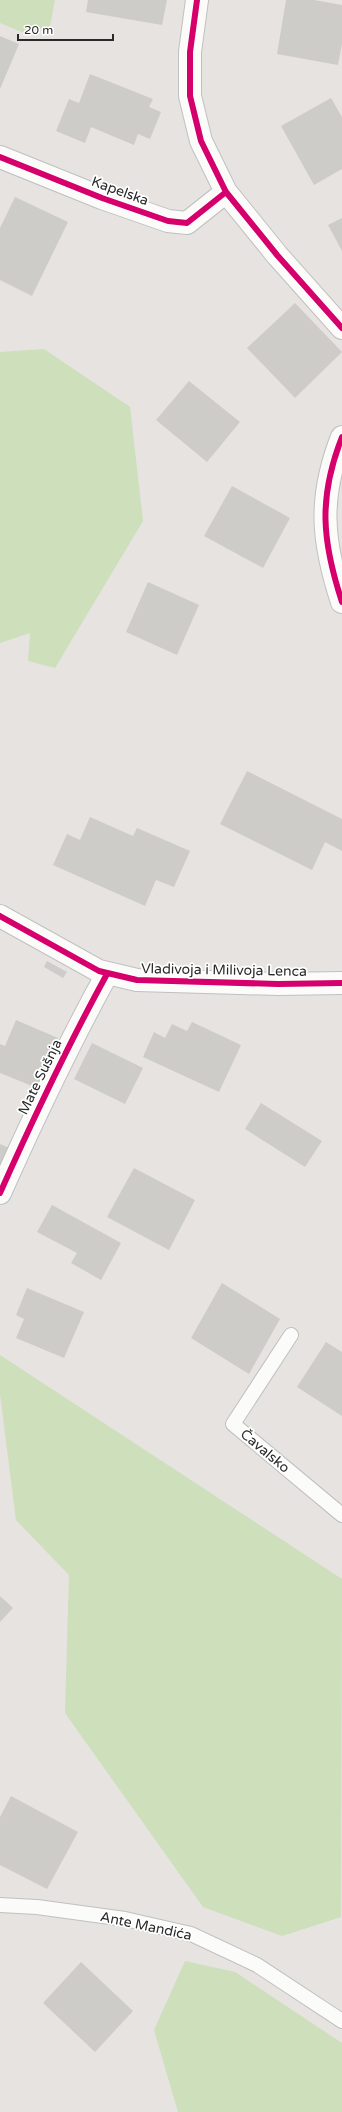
<svg xmlns="http://www.w3.org/2000/svg" width="342" height="2112" viewBox="0 0 342 2112" font-family="'Varela Round',sans-serif">
	<style>
		.green { fill: #cddfbb }
		.building { fill: #ceccc9 }
		.lines { fill: none; stroke-linecap: round; stroke-linejoin: round }
		.lane-casing { stroke: #c1c0c1; stroke-width: 16 }
		.street-casing { stroke: #c1c0c1; stroke-width: 24 }
		.secondary-casing { stroke: #c1c0c1; stroke-width: 24 }
		.lane { stroke: #fbfbfa; stroke-width: 14 }
		.street { stroke: #fbfbfa; stroke-width: 22 }
		.secondary { stroke: #fbfbfa; stroke-width: 22 }
		.cycleway-casing { stroke: #fff; stroke-width: 8 }
		.cycleway { stroke: #d6006c; stroke-width: 6 }
		.labels { text-anchor: middle; dominant-baseline: central; stroke-width: 3.5; stroke-linejoin: round; paint-order: stroke }
		.street-label { font-size: 14px; fill: #292929; stroke: #fff }
	</style>
	<rect width="100%" height="100%" fill="#e6e3e0"/>
	<!-- green -->
	<path class="green" d="M0,0H55L50,26L24,33L0,23Z
		M44,349L130,407L143,521L55,668L28,661L30,633L0,643V352Z
		M0,1355L342,1579L341,1917L282,1936L203,1907L65,1713L69,1575L16,1520L0,1394Z
		M185,1961L235,1972L342,2043V2112H178L154,2030Z"/>
	<!-- building -->
	<path class="building" d="M88,0H167L162,25L86,12Z
		M286,0H314L342,5V44L338,65L277,54Z
		M0,36L19,44L0,89Z
		M90,74L153,99L149,107L161,112L150,139L138,134L134,145L91,127L85,143L56,131L69,99L79,103Z
		M331,98L342,117V169L314,185L281,126Z
		M15,197L68,222L32,296L0,280V228Z
		M342,218V251L328,225Z
		M295,303L342,352L295,398L247,348Z
		M189,381L240,422L207,462L156,420Z
		M232,486L290,518L263,568L204,536Z
		M148,582L199,605L177,655L126,632Z
		M247,771L342,819V851L325,842L312,870L220,824Z
		M90,817L133,836L137,828L190,851L174,887L156,880L145,906L53,865L67,834L80,840Z
		M47,961L67,972L63,978L44,967Z
		M16,1020L58,1038L37,1088L0,1073V1044L5,1046Z
		M192,1022L241,1045L219,1092L143,1057L154,1032L165,1038L172,1024L187,1031Z
		M92,1043L143,1068L125,1104L74,1079Z
		M261,1103L322,1141L305,1167L245,1129Z
		M0,1144L12,1149L0,1178Z
		M134,1168L195,1200L169,1250L107,1217Z
		M52,1205L121,1243L101,1280L71,1263L77,1253L37,1232Z
		M222,1283L280,1319L249,1374L191,1338Z
		M27,1288L84,1312L64,1358L16,1338L24,1319L16,1315Z
		M326,1342L342,1352V1416L297,1387Z
		M0,1596L13,1608L0,1622Z
		M11,1796L78,1832L47,1889L0,1865V1817Z
		M81,1962L133,2011L95,2052L43,2003Z"/>
	<g class="lines">
		<!-- lane casing -->
		<g class="lane-casing">
			<path id="lane" d="M291,1335L233,1424L342,1515
				M0,1905L37,1907L125,1919L191,1934L257,1965L342,2021"/>
		</g>
		<!-- street casing -->
		<g class="street-casing">
			<path id="street" d="M197,0L190,52V96L201,141L226,192L277,255L342,328
				M0,157L102,198L168,221L187,223L226,192
				M0,1193C33,1119 68,1045 107,974"/>
		</g>
		<!-- secondary casing -->
		<g class="secondary-casing">
			<path id="secondary" d="M342,437C318,498 322,541 342,602
				M0,916L99,971L137,980L278,984L342,983"/>
		</g>
		<!-- lane -->
		<use href="#lane" class="lane"/>
		<!-- street -->
		<use href="#street" class="street"/>
		<!-- secondary -->
		<use href="#secondary" class="secondary"/>
		<!-- cycleway casing -->
		<g class="cycleway-casing">
			<path id="cycleway" d="M197,0L190,52V96L201,141L226,192L277,255L342,328
				M0,157L102,198L168,221L187,223L226,192
				M342,437C318,498 322,541 342,602
				M0,916L99,971L137,980L278,984L342,983
				M0,1193C33,1119 68,1045 107,974"/>
		</g>
		<!-- cycleway -->
		<use href="#cycleway" class="cycleway"/>
	</g>
	<g class="labels">
		<!-- street labels -->
		<g class="street-label">
			<text transform="translate(120 191) rotate(20)">Kapelska</text>
			<text transform="translate(224 970) rotate(1)">Vladivoja i Milivoja Lenca</text>
			<text transform="translate(40 1077) rotate(-64)">Mate Sušnja</text>
			<text transform="translate(265 1451) rotate(40)">Čavalsko</text>
			<text transform="translate(146 1926) rotate(12)">Ante Mandića</text>
		</g>
	</g>
	<!-- scale -->
	<path d="M18 34v6h95v-6" fill="none" stroke="#292929" stroke-width="2"/>
	<text x="24" y="34" font-size="12" fill="#292929" stroke="#ffffff" stroke-width="3" paint-order="stroke">20 m</text>
</svg>
